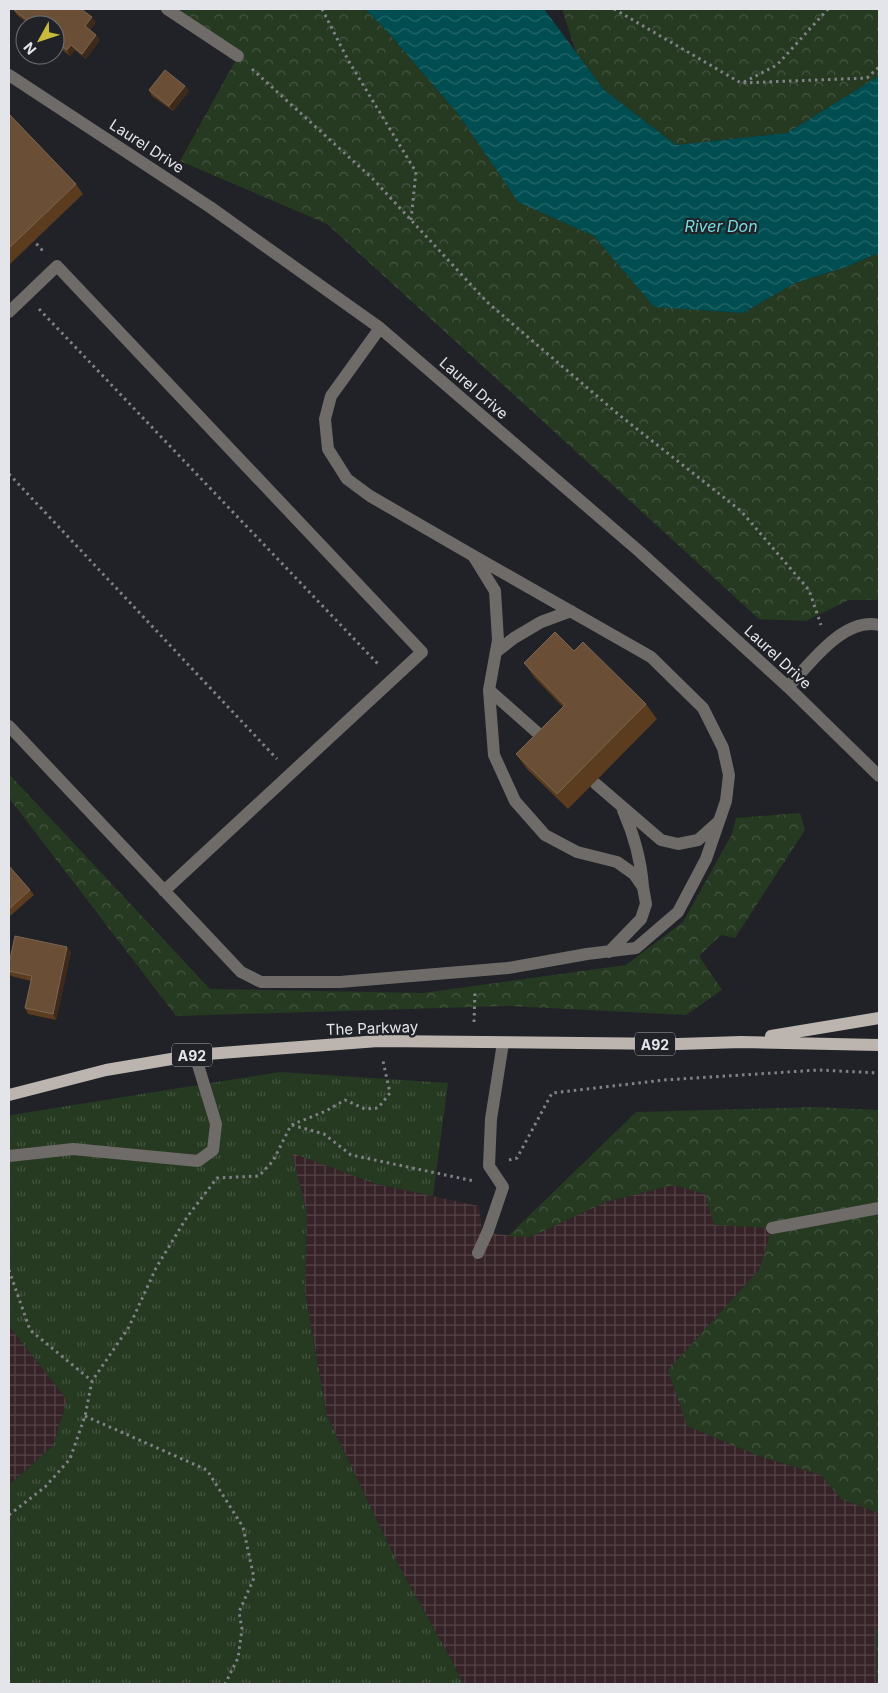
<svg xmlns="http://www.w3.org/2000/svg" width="888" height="1693" viewBox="0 0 888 1693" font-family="Inter,sans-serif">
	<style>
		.industrial { fill: url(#industrial-grid) }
		.grass { fill: url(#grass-tufts) }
		.forest { fill: url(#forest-crowns) }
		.water { fill: url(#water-waves) }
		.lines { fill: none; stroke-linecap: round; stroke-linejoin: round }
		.path { stroke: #808287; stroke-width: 3; stroke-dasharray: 2.5 4; stroke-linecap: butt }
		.minor { stroke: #6e6b68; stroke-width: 12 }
		.major { stroke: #bcb5af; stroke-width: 12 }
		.wall { fill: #5b3c1f }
		.shaded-wall { fill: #3d2a1a }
		.building { fill: #6a4e35; stroke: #7d6651 }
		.labels { text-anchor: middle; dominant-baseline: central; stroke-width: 4.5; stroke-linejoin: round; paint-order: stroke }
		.shield { fill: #202228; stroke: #a9aab0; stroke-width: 1 }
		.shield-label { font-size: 14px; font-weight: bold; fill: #e4e5ea }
		.street-label { font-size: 15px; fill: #e4e5ea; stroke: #202228 }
		.water-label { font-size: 16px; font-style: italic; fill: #76dce1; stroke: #202228 }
	</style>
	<defs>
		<pattern id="industrial-grid" width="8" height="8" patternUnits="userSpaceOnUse" patternTransform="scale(1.25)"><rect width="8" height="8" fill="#362327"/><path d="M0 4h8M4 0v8" fill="none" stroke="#534346"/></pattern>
		<pattern id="grass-tufts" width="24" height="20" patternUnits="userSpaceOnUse" patternTransform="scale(1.25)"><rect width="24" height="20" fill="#263921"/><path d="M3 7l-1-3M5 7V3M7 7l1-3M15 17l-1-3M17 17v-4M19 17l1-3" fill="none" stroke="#455641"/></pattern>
		<pattern id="forest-crowns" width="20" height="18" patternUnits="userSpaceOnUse" patternTransform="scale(1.25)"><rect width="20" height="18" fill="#263921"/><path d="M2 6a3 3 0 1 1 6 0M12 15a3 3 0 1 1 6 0" fill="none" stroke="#455641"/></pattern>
		<pattern id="water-waves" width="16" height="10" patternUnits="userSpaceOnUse" patternTransform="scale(1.25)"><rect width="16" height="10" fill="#004e51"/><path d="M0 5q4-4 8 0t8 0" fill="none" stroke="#25676a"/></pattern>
	</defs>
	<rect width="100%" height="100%" fill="#202228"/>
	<!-- industrial -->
	<path class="industrial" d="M291,1152L376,1184L479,1206L482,1228L496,1234L530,1237L606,1202L673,1185L705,1194L772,1228L759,1270L668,1370L687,1426L759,1456L821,1475L841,1499L879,1513V1626L876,1631L877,1684H463L453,1663L398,1564L327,1416L305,1292L307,1213Z
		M9,1326L67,1400L53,1446L9,1485Z"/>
	<!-- grass -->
	<path class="grass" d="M280,1072L448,1083L433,1196L376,1184L292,1153L307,1213L305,1292L327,1416L398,1564L453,1663L463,1684H9V1485L53,1446L67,1400L9,1326V1117L11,1115Z"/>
	<!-- forest -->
	<path class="forest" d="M167,9H365L385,29L458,114L518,202L594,236L654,307L743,313L795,283L846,267L879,253V600H849L806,621L759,619L327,224L180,161L238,56Z
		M562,9H879V76L787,133L676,145L604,90L576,52Z
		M9,774L210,989L422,993L626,965L683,922L732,834L736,818L800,813L805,830L735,938L721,935L699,956L722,990L686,1015L507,1006L176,1016L9,798Z
		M815,1107L879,1110V1513L841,1499L821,1475L759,1456L687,1426L668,1370L759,1270L772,1228L714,1225L705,1194L673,1185L606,1202L530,1237L508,1236L636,1112Z
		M879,1626V1684H877L876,1630Z"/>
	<!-- water -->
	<path class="water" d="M365,9H544L604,90L676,145L787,133L879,76V253L846,267L795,283L743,313L654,307L594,236L518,202L458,114L385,29Z"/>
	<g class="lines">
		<!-- path -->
		<path class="path" d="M322,9L348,60L416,172L411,220
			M614,9L741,83L867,78L879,67
			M252,69L373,179L487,302L618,414L741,511L809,590L821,625
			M744,82L777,65L828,9
			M32,239L43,251
			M39,309L378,664
			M9,474L277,759
			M474,1022L475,991
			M292,1125L324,1134L351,1155L474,1181
			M509,1160L517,1158L552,1093L664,1080L819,1070L879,1073
			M9,1270L30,1330L92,1381
			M85,1416L207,1470L243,1527L254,1578L239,1612L242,1629L238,1658L225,1684
			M9,1515L45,1487L70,1459L85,1416L92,1381L129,1327L156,1268L187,1217L217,1178L259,1176L273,1161L291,1125L326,1111L345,1100L365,1109L378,1108L390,1093L383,1061"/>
		<!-- minor -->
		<path class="minor" d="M167,9L238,56
			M9,75L210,207L380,328L640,552L788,687L879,776
			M9,312L57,266L422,652L164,891
			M474,557L495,591L498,640L489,690L494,755L515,801L545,835L577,852L617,862L634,874L643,887L646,904L641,919L609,952
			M496,652L514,638L541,622L571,611
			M788,687C810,664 843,617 879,625
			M489,690L549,743
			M9,726L241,972L261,982H340L508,968L587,954L636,948L678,912L706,859L726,801L729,775L723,748L703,708L651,657L472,555L370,496L347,479L328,449L325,419L331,396L380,328
			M596,784L661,840L678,844L698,840L717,823
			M623,810C634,835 641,859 643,887
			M9,1156L73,1149L198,1161L213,1150L216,1124L195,1055
			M772,1228L879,1208
			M478,1253L488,1231L503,1187L489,1166L491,1119L503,1043"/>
		<!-- major -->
		<path class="major" d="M771,1036L879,1018
			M9,1095L106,1070L195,1055L378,1041L678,1044L741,1042L879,1045"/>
	</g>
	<!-- wall -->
	<path class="wall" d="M13,9L96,22L90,30L96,35L100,40L86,59L75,50L70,56L55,44V25H30L17,15Z
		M185,86L189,91L173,111L152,96L149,90Z
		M9,114L76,184L83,194L9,265Z
		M574,651L646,704L657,719L568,809L527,769L516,754L563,707L535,678L524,663Z
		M9,866L30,890L34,895L9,917Z
		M71,952L56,1020L28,1014L25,1008L31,981L11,976L9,973V964Z"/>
	<!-- shaded-wall -->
	<path class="shaded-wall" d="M92,17L96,22L88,32L85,26Z
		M96,35L100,40L86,59L82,54Z
		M71,45L75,50L70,56L67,50Z
		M185,86L189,91L173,111L169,106Z
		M67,947L71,952L56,1020L53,1014Z"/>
	<!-- building -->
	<path class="building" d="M13,9H81L92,17L85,26L96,35L82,54L71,45L67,50L55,41V25H33Z
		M165,70L185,86L169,106L149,90Z
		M9,114L76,184L9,248Z
		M555,632L574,651L583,642L646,704L557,794L516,754L565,705L524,663Z
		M9,866L30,890L9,909Z
		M15,936L67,947L53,1014L25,1008L32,976L9,971V964Z"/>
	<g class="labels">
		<!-- shield labels -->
		<g class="shield">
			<rect x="635" y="1032.5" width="40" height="23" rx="4"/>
			<rect x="172" y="1043.5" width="40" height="23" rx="4"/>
		</g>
		<g class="shield-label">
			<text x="655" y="1044">A92</text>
			<text x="192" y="1055">A92</text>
		</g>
		<!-- street labels -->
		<g class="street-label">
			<text transform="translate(147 146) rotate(33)">Laurel Drive</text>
			<text transform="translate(474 388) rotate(41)">Laurel Drive</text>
			<text transform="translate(778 657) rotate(43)">Laurel Drive</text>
			<text transform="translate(372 1028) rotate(-2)">The Parkway</text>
		</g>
		<!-- water labels -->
		<g class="water-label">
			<text x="721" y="226">River Don</text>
		</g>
	</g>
	<!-- border -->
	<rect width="888" height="1693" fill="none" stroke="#e4e5ea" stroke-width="20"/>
	<!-- north arrow -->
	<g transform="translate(40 40) rotate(230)"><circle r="24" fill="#202228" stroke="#6e7076"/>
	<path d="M0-4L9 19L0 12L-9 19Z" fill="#c8bb3b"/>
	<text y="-8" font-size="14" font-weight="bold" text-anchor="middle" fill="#e4e5ea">N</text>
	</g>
</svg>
